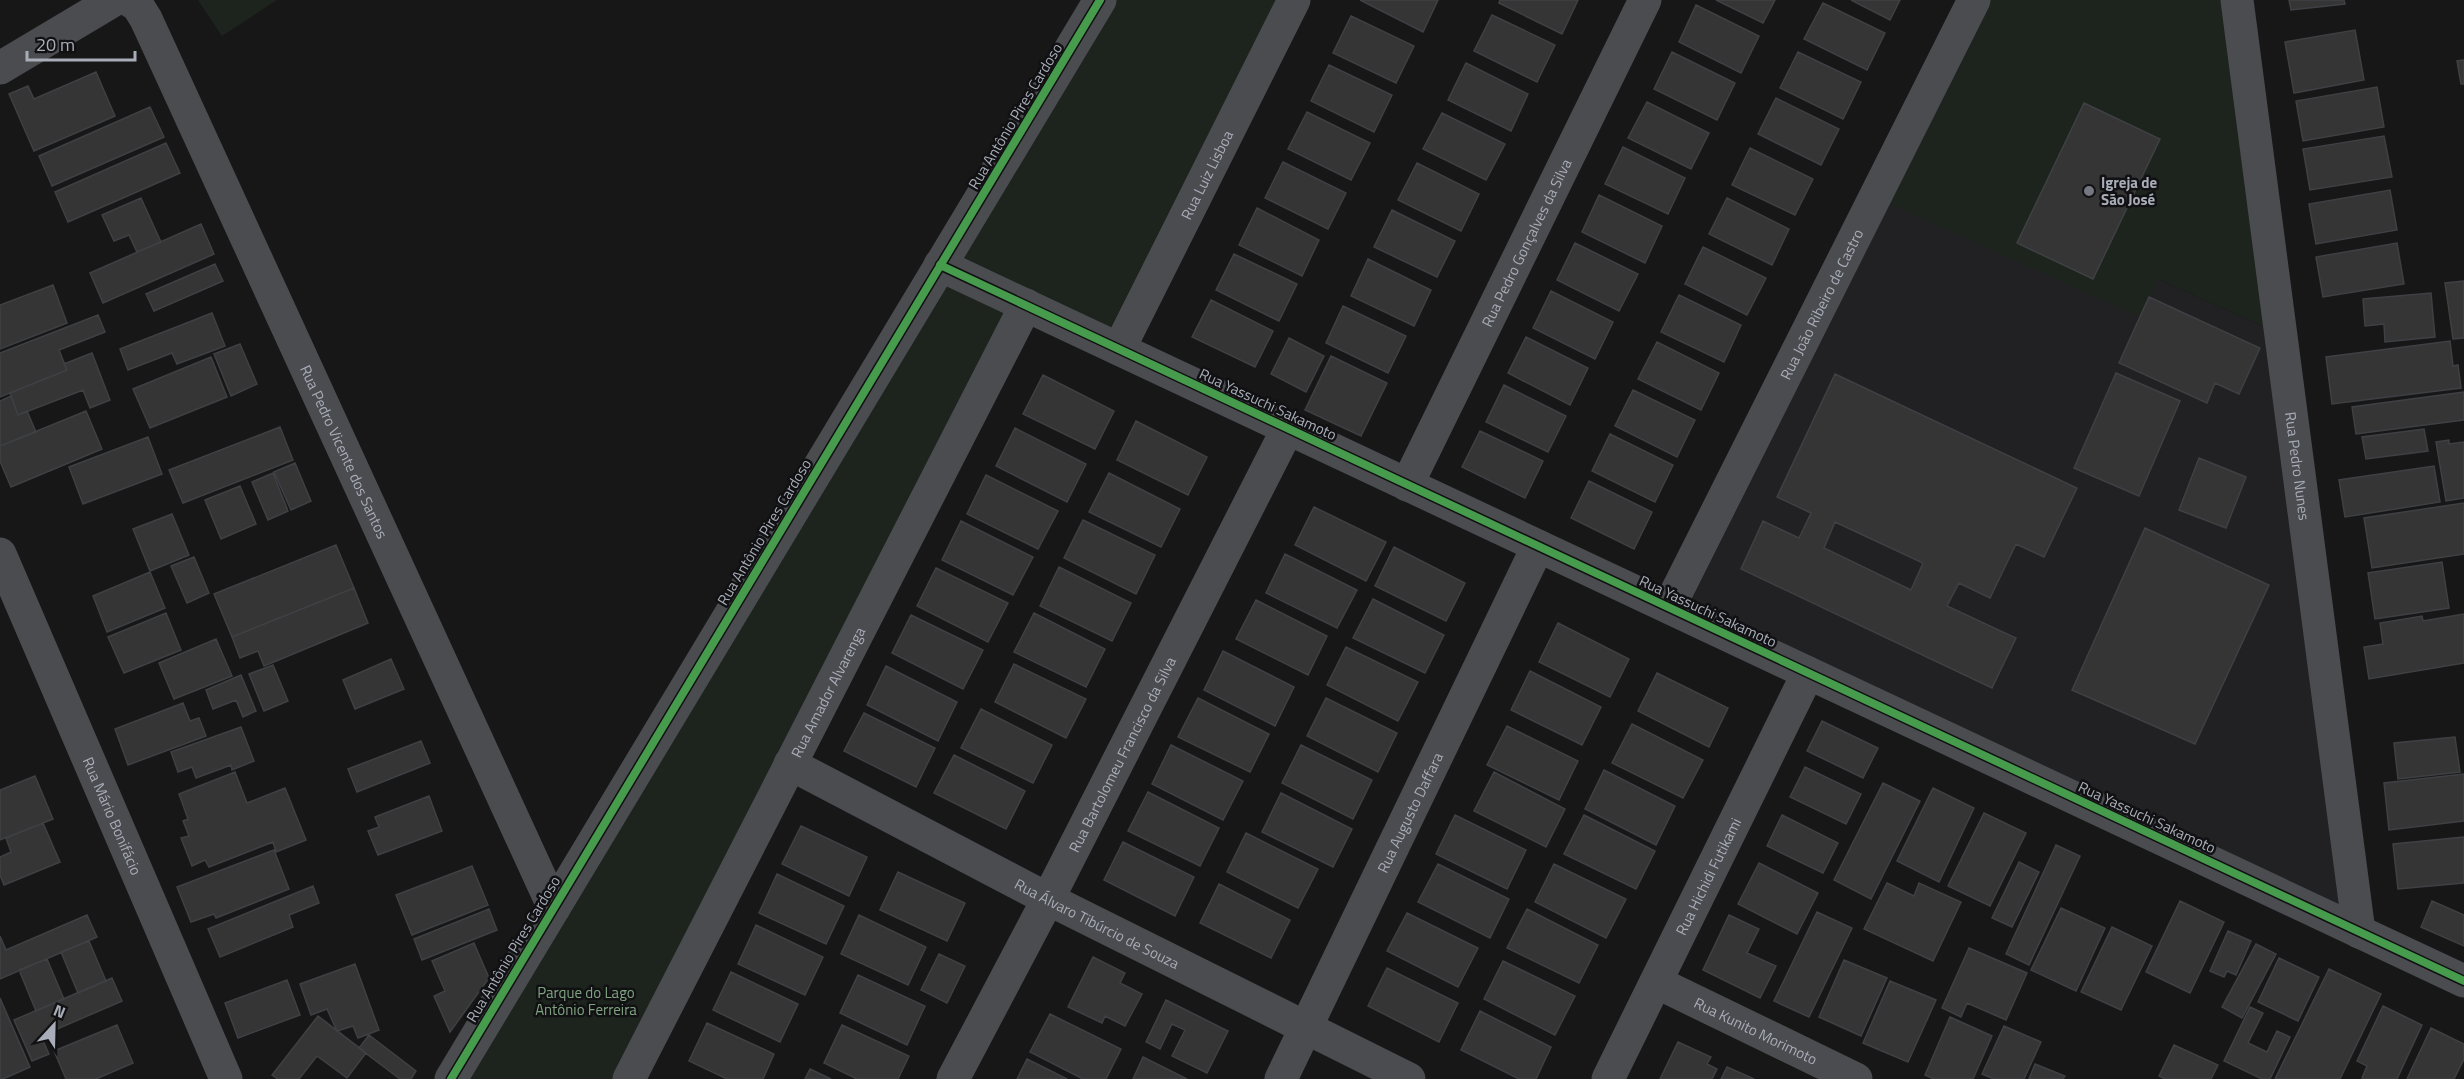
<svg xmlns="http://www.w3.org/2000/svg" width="2464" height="1079" viewBox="0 0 2464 1079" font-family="'Titillium Web',sans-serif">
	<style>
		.built { fill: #212123 }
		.green { fill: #1d241e }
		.building { fill: #353536; stroke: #3f4043; stroke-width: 1.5; fill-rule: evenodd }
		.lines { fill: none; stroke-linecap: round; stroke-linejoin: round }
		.street { stroke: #4b4c50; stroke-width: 33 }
		.cycleway-casing { stroke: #111113; stroke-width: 11 }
		.cycleway { stroke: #469c4c; stroke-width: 8 }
		.poi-dot { fill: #757880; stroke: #111113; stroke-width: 2 }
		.labels { text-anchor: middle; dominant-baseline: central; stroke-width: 5; stroke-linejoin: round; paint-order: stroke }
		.street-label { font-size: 15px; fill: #a8adb8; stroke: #111113 }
		.poi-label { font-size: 15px; font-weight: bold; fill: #a8adb8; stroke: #111113; text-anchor: start }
		.park-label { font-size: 15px; fill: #7fa381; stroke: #111113 }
	</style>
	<rect width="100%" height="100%" fill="#171717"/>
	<!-- built -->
	<path class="built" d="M1875,198L2149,297L2158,279L2267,328L2350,928L1669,607Z"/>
	<!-- green -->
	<path class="green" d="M198,0H277L222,36Z
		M1105,0H1294L1119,349L1026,305L629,1079H453Z
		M1985,0H2225L2267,328L2158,279L2140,317L1885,202Z"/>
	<!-- building -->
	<path class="building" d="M1360,0H1438L1423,32Z
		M1500,0H1578L1562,34L1499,3Z
		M1716,0H1775L1763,23Z
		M1851,0H1900L1890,20Z
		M2289,0H2344L2345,4L2291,10Z
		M1823,3L1885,33L1867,70L1804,39Z
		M1696,5L1759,36L1741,73L1679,42Z
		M1492,15L1555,45L1537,82L1474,51Z
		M1351,16L1414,46L1396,83L1333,53Z
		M2355,30L2364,80L2294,93L2285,42Z
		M1672,52L1735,83L1717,120L1654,89Z
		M1798,52L1861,82L1843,119L1780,88Z
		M2464,60V84H2461L2457,61Z
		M1466,63L1528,94L1511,131L1448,100Z
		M1329,65L1392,95L1374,132L1311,101Z
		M96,72L115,116L34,151L9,94L28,86L34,99Z
		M2377,87L2384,127L2303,141L2296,101Z
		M1776,98L1839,129L1821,165L1758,134Z
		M1647,102L1709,133L1691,169L1628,138Z
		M2084,103L2160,139L2093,279L2017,243Z
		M150,107L164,137L52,186L39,156Z
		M1307,112L1370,143L1351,180L1288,149Z
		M1442,113L1505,144L1486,180L1423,149Z
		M2384,136L2392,177L2310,190L2303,149Z
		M166,143L180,173L68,222L55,192Z
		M1623,147L1685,178L1668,214L1605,184Z
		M1750,148L1813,179L1795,215L1732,185Z
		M1283,162L1346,193L1328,229L1265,198Z
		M1417,163L1479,194L1461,231L1398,200Z
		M2390,190L2397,230L2316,244L2309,204Z
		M1599,195L1662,226L1645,263L1582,232Z
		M141,198L161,242L137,252L129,235L114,241L102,215Z
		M1727,198L1789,229L1772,265L1709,234Z
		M1257,208L1319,240L1302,276L1239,245Z
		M1392,210L1455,241L1437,277L1374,247Z
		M201,224L214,254L103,303L90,273Z
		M1575,243L1638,274L1619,311L1557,280Z
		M2397,243L2404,284L2323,297L2316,257Z
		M1703,247L1766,278L1747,315L1685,284Z
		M1234,254L1297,284L1279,321L1216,290Z
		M1368,259L1431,290L1414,326L1351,296Z
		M215,264L223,281L154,311L146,294Z
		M2464,281V338L2453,339L2445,283Z
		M53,285L67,323L0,349V305Z
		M1551,291L1613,322L1595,359L1533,328Z
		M2431,293L2435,337L2385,342L2384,324L2365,326L2363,299Z
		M1679,295L1741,325L1724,362L1661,332Z
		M2149,297L2260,348L2239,394L2215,383L2207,403L2119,363Z
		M1211,300L1273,331L1255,367L1192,337Z
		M1343,306L1406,336L1388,373L1326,343Z
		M212,313L225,346L177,364L172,353L128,370L120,349Z
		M98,315L105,332L59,350L67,370L0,397V353Z
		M1526,337L1588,368L1570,405L1508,373Z
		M1289,338L1324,356L1306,392L1271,374Z
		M2450,341L2453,366L2458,365L2461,388L2332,404L2326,357Z
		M1657,342L1719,373L1701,410L1638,379Z
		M240,344L257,384L231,396L214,354Z
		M92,353L110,400L90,408L83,390L18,415L10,393L67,370L64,364Z
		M1331,356L1387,383L1361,436L1305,410Z
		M211,357L227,397L150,428L133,389Z
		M2116,373L2180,401L2139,496L2074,468Z
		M1835,374L2077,488L2044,557L2016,544L1990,598L1959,583L1947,606L2016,638L1992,688L1741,569L1763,521L1799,538L1811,513L1777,497ZM1835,522L1923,563L1911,590L1824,548Z
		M1043,375L1114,411L1095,449L1023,414Z
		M1504,385L1566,416L1548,452L1486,422Z
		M1633,390L1695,420L1677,457L1615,426Z
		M2464,392V420L2356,434L2352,407Z
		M11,396L18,415L27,411L36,432L0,446V401Z
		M86,411L102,449L11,487L0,461V446Z
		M1136,421L1207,457L1188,495L1117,460Z
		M280,427L293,460L183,503L169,470Z
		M1015,428L1086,464L1067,502L996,466Z
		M2424,429L2428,451L2366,459L2362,437Z
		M1480,431L1543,461L1525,498L1462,467Z
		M1610,434L1673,465L1655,502L1592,471Z
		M148,437L162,474L83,504L69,467Z
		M2449,440V444L2464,442V498L2446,501L2436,442Z
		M2199,458L2246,477L2226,528L2179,510Z
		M295,463L311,501L291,510L274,472Z
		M2434,466L2440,502L2345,517L2339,480Z
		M273,473L288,511L268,520L252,482Z
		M1109,473L1180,509L1161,547L1089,512Z
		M986,475L1058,511L1038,549L967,514Z
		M1589,481L1652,512L1634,549L1571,518Z
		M240,486L256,524L221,539L205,500Z
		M2464,503V554L2372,568L2364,518Z
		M1314,507L1386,542L1366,581L1295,545Z
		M172,514L189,555L150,571L133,529Z
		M1083,520L1155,555L1136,594L1064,558Z
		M961,521L1033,557L1013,595L942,560Z
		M2145,528L2269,585L2195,744L2072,690Z
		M336,545L354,588L232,637L214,594Z
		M1394,547L1465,583L1446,621L1375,586Z
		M1285,554L1357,590L1337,628L1266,593Z
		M194,557L209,593L187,603L171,566Z
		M2442,562L2449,608L2375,619L2368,573Z
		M1059,567L1131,603L1112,641L1040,606Z
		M936,568L1008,603L988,642L917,606Z
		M150,572L165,608L107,632L93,596Z
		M354,588L368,623L264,666L258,651L240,658L232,637Z
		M1373,599L1444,635L1425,673L1353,638Z
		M1256,600L1327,636L1308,675L1236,639Z
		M166,613L181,650L124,673L108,637Z
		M1034,613L1105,649L1086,687L1014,652Z
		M2464,614V663L2369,679L2364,647L2383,644L2380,623L2422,616L2423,621Z
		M911,615L983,650L963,689L892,653Z
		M1558,623L1629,659L1610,697L1539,662Z
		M216,639L232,676L174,699L159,663Z
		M1346,647L1418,682L1398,721L1327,685Z
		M1223,651L1294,687L1275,726L1204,690Z
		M391,659L404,689L355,709L343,680Z
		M1014,664L1086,699L1066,738L995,702Z
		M273,665L288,701L264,711L249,674Z
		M886,666L957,702L938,741L867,705Z
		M1530,671L1601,707L1582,745L1511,710Z
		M1657,673L1728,708L1709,747L1638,711Z
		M241,675L256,711L243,717L236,700L213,709L206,690Z
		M1198,698L1269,734L1250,772L1178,737Z
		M1326,698L1397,733L1378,772L1307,736Z
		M183,703L190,721L199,718L206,736L128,765L115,729Z
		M981,709L1052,745L1033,783L961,748Z
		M864,713L935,748L916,787L844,751Z
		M1822,721L1878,748L1863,778L1807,751Z
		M1632,724L1703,760L1683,798L1612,763Z
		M1507,726L1578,761L1559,800L1487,765Z
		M241,727L254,761L232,770L231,765L196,778L192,767L178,772L171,752Z
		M2455,737L2460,772L2398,779L2394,743Z
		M421,741L430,763L357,792L348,769Z
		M1171,745L1243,781L1223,820L1152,784Z
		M1301,745L1372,780L1353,819L1282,783Z
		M954,755L1025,791L1006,829L934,793Z
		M1805,767L1861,794L1846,824L1790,797Z
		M1604,770L1675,806L1656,845L1585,809Z
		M235,772L247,803L285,788L306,840L276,852L273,842L209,867L205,860L192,866L181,838L189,836L183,821L188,819L179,794Z
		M1494,772L1565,809L1546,847L1474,811Z
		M2464,774V821L2389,830L2384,783Z
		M35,776L53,819L0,840V790Z
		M1883,783L1920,801L1871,899L1834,880Z
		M1933,788L1974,808L1939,882L1897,861Z
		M1148,792L1219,828L1200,866L1128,831Z
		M1281,793L1352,829L1333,867L1262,832Z
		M429,796L442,831L378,855L368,831L379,827L375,817Z
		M1984,813L2026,833L1990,906L1948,886Z
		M1455,815L1526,850L1507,889L1436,854Z
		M1584,815L1655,851L1636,889L1564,854Z
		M1782,815L1838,843L1823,873L1767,846Z
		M43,823L60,862L4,885L0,875V857L11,852L6,838Z
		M801,826L867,857L849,896L782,864Z
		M1246,833L1318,869L1298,908L1227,872Z
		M2464,837V883L2398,889L2393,844Z
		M1123,842L1194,877L1175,916L1104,880Z
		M2056,845L2080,856L2029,965L2006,954Z
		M274,850L289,889L216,918L214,914L191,922L177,887Z
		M2019,862L2039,872L2012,927L1992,918Z
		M1759,863L1818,893L1797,934L1738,904Z
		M1438,864L1509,899L1490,938L1418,902Z
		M1554,864L1626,899L1606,938L1535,902Z
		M472,866L488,905L412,935L396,895Z
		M898,872L965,903L947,941L880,910Z
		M777,874L844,906L826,944L759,913Z
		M1887,883L1914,896L1919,883L1961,902L1933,961L1864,929Z
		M1219,884L1290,920L1271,958L1200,923Z
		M313,886L319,903L289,915L293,927L220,957L208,929Z
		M2180,901L2224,922L2190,993L2146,972Z
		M2432,901L2464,915V946L2421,927Z
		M2061,908L2105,928L2076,991L2031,970Z
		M489,909L497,930L422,960L414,939Z
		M1527,909L1598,945L1579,983L1507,948Z
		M1817,912L1852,928L1809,1017L1774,1001Z
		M1407,913L1478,948L1458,987L1387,951Z
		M87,915L97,937L0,979V936L6,950Z
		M859,915L926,947L908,985L841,954Z
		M1729,915L1759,929L1747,953L1776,966L1760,998L1703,970Z
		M756,925L823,957L805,995L738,964Z
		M2112,927L2152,946L2121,1010L2081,992Z
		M2228,931L2251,941L2236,975L2227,971L2224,977L2210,971Z
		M89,941L106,981L78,993L61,952Z
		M474,943L489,978L450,1032L434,996L445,991L432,961Z
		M2256,944L2276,954L2242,1018L2222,1007Z
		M1969,948L2027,973L2006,1020L1967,1003L1961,1017L1942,1008Z
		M939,954L965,966L947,1003L921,990Z
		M1093,957L1125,973L1120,983L1142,994L1125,1026L1105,1016L1102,1023L1068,1007Z
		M2279,958L2319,977L2298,1021L2258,1002Z
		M47,959L64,999L36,1011L19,970Z
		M1844,960L1887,978L1861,1036L1819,1017Z
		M1503,961L1575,996L1555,1035L1484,999Z
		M355,964L379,1030L358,1038L353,1026L337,1031L327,1009L311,1015L300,984Z
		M1387,968L1458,1003L1439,1042L1368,1006Z
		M2329,969L2381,994L2340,1079H2275Z
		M731,972L798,1004L780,1042L713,1010Z
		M858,975L925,1006L907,1045L840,1013Z
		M112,978L122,1001L41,1036L49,1054L32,1061L14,1020Z
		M287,980L300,1015L238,1038L225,1003Z
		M1890,981L1936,1000L1908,1062L1863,1043Z
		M0,998L30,1067L3,1079H0Z
		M1166,1000L1228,1031L1207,1073L1172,1056L1185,1030L1172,1024L1160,1049L1146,1042Z
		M2383,1006L2422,1025L2397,1079H2364L2362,1078L2367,1066L2357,1061Z
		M2250,1007L2263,1013L2248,1043L2267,1052L2277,1031L2290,1037L2270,1079H2262L2224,1061Z
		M1480,1011L1551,1047L1536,1079H1519L1461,1050Z
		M1050,1014L1121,1049L1106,1079H1083L1030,1052Z
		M318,1016L366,1053L347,1078L317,1056L299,1079H278L272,1075Z
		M1950,1017L1992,1036L1973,1079H1934L1925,1075Z
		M707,1023L774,1054L763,1079H727L689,1061Z
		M117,1025L133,1063L96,1079H66L54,1051Z
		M842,1025L909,1056L898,1079H857L824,1063Z
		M2004,1026L2041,1042L2024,1079H1994L1982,1074Z
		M2431,1028L2464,1044V1059L2454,1079H2407Z
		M369,1035L416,1071L411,1079H400L359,1048Z
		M1678,1042L1711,1057L1707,1064L1717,1069L1712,1079H1660Z
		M2174,1045L2218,1065L2211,1079H2165L2159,1076Z
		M1143,1057L1187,1079H1133Z
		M1027,1059L1067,1079H1017Z
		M2035,1064L2065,1076L2063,1079H2029Z
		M1727,1067L1754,1079H1721Z
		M810,1069L831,1079H805Z"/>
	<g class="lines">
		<!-- street -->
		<g class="street">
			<path id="s1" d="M129,0L138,6L146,19L554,908"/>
			<path id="s2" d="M2237,0L2359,932"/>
			<path d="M0,68L114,0"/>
			<path d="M940,265L2464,981"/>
			<path id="s3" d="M1119,349L1294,0"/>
			<path id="s4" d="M1407,485L1645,0"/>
			<path id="s5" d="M0,554L226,1079"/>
			<path id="s6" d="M1669,607L1974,0"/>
			<path id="s7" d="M790,764L1048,899L1409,1079"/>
			<path id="s8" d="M1656,982L1856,1079"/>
			<path d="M451,1079L1100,0"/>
			<path id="s9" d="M629,1079L1026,305"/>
			<path id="s10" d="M953,1079L1048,899L1288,428"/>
			<path id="s11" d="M1281,1079L1538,546"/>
			<path id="s12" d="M1608,1079L1808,673"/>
		</g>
		<!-- cycleway casing -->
		<g class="cycleway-casing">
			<path id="cycleway" d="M940,265L2464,981
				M451,1079L1100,0"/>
		</g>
		<!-- cycleway -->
		<use href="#cycleway" class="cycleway"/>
	</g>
	<!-- markers -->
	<circle class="poi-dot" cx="2089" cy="191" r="6"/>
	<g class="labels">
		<!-- street labels -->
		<g class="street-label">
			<text transform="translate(1015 116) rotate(-59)">Rua Antônio Pires Cardoso</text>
			<text stroke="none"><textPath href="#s3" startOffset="195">Rua Luiz Lisboa</textPath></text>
			<text stroke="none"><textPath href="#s4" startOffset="270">Rua Pedro Gonçalves da Silva</textPath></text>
			<text stroke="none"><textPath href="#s6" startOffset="339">Rua João Ribeiro de Castro</textPath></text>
			<text transform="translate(1268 404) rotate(25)">Rua Yassuchi Sakamoto</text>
			<text stroke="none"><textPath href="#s1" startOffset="502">Rua Pedro Vicente dos Santos</textPath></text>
			<text stroke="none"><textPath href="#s2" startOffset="470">Rua Pedro Nunes</textPath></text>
			<text transform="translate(764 532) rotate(-59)">Rua Antônio Pires Cardoso</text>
			<text transform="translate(1708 611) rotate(25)">Rua Yassuchi Sakamoto</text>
			<text stroke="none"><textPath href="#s9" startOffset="435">Rua Amador Alvarenga</textPath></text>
			<text stroke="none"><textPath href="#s10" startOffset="366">Rua Bartolomeu Francisco da Silva</textPath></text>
			<text stroke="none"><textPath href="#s11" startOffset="296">Rua Augusto Daffara</textPath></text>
			<text stroke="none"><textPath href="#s5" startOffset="285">Rua Mário Bonifácio</textPath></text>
			<text transform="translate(2147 817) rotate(25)">Rua Yassuchi Sakamoto</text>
			<text stroke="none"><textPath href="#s12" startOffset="226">Rua Hichidi Futikami</textPath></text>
			<text stroke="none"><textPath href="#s7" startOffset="346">Rua Álvaro Tibúrcio de Souza</textPath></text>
			<text transform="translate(513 949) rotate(-59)">Rua Antônio Pires Cardoso</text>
			<text stroke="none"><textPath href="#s8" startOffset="111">Rua Kunito Morimoto</textPath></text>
		</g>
		<!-- poi labels -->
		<g class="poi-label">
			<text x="2101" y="182">Igreja de<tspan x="2101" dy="17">São José</tspan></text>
		</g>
		<!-- park labels -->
		<g class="park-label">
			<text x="586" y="992">Parque do Lago<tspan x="586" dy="17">Antônio Ferreira</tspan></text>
		</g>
	</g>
	<!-- north arrow -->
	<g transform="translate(54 1025) rotate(22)" stroke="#111113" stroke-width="4.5" paint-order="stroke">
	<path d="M0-4.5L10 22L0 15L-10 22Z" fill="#a8adb8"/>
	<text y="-9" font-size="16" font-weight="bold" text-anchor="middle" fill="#a8adb8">N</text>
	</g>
	<!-- scale -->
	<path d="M27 51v9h108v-9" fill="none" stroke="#a8adb8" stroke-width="3"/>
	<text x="36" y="51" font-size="18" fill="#a8adb8" stroke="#111113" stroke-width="4.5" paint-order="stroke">20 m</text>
</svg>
